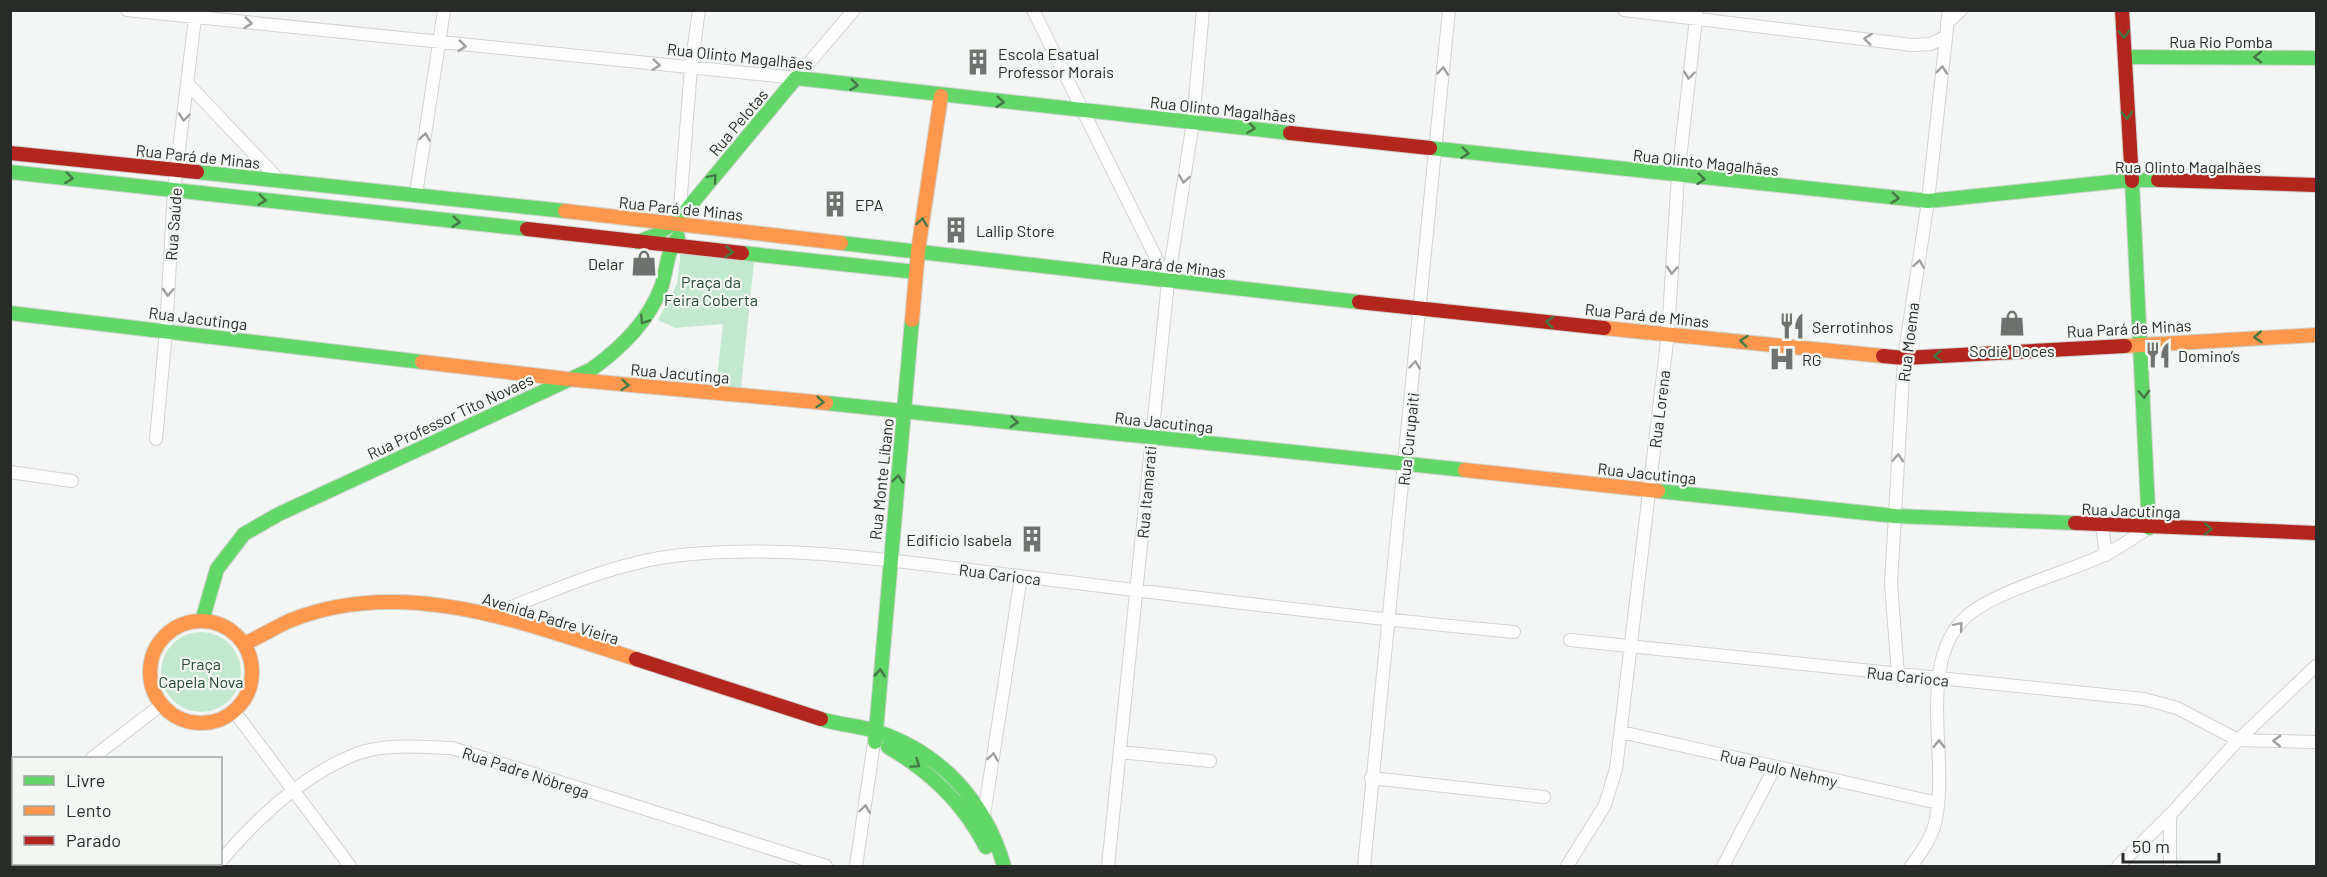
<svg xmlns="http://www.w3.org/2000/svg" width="2327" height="877" viewBox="0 0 2327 877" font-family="Barlow,sans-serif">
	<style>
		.park { fill: #c2e9d0 }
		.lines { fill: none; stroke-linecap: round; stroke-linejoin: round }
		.street-casing { stroke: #d1d3d1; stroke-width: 14 }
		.fast-casing { stroke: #d1d3d1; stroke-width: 16 }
		.slow-casing { stroke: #d1d3d1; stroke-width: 16 }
		.jam-casing { stroke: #d1d3d1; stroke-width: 16 }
		.street { stroke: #fdfefd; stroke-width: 12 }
		.fast { stroke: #63d668; stroke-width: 14 }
		.slow { stroke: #ff974d; stroke-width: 14 }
		.jam { stroke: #b3261e; stroke-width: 14 }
		.oneway { stroke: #9e9f9e }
		.oneway2 { stroke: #437845 }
		.labels { text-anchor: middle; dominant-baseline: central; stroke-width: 4.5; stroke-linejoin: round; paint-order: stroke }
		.street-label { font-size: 16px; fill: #292b29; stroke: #f2f7f3 }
		.poi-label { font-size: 16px; fill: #292b29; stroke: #f2f7f3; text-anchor: start }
		.park-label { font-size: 16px; fill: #224b32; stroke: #f2f7f3 }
	</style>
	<rect width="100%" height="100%" fill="#f3f6f4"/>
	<!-- park -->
	<path class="park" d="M681,250L754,262L741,388H716L723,324L675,328L658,320L677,284Z
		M161 672a40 40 0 1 1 80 0a40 40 0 1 1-80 0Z"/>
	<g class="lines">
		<!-- street casing -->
		<g class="street-casing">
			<path id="street" d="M127,10L796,78L854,10
				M1033,10L1168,282
				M1624,10L1912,45L1931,44L1945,37
				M1947,23L1961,10
				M188,84L280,181
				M416,194L444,10
				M679,219L691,68L699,10
				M156,439L166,331L174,190L196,10
				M10,472L72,481
				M2102,525L2106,555
				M494,614C555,590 615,562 681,555C796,543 914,564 1028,577C1190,597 1352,617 1514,632
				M1570,640L2144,699L2177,708L2238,740L2316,742
				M1898,674L1891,584L1904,358L1928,201L1949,10
				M234,711L350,866
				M1621,732L1938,803
				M1120,752L1210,761
				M92,758L161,705
				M1371,778L1544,797
				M984,815L1021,577
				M220,862C256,819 303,775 356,754C385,743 422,747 452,748L826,866
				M856,866L874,743
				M1108,866L1168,282L1193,122L1203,10
				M1364,866L1449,10
				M1567,866L1605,805L1616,769L1668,333L1678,176L1697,10
				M1723,866L1775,767
				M1911,866C1920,854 1929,842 1934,827C1952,764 1913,662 1968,615C2000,589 2067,573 2106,554C2121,547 2135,536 2149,528
				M2118,866L2170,815
				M2170,866V815L2238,740L2316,666"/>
		</g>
		<!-- fast casing -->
		<g class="fast-casing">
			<path id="fast" d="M2125,57L2316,58
				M1430,148L1928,201L2130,180H2158
				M10,172L527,229
				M197,172L565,211
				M2132,181L2149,528
				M638,242L656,235L679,219L796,78L1290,133
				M841,243L1359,302
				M742,253L916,272
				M10,313L422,362
				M826,403L1465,470
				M1658,491L1895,516L2075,523
				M202,621L217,569L244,534L279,514L592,369C622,347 649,321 662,285C667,268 667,251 678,237
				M821,719C839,725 857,725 875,731C941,752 985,801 1004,866
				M875,742L912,320
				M888,747C931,772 963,803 986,847"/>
		</g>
		<!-- slow casing -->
		<g class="slow-casing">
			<path id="slow" d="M565,211L841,243
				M912,320L918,251L941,96
				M1604,328L1883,356
				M2125,346L2316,335
				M422,362L567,379L826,403
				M1465,470L1658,491
				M150 672a51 51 0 1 1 102 0a51 51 0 1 1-102 0Z
				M244,644C259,637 274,628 289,621C403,574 527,624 636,659"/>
		</g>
		<!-- jam casing -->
		<g class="jam-casing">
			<path id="jam" d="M2122,10L2132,181
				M1290,133L1430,148
				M10,153L197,172
				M2158,180L2316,185
				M527,229L742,253
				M1359,302L1604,328
				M1883,356L1904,358L2125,346
				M2075,523L2316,533
				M636,659L821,719"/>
		</g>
		<!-- street -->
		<use href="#street" class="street"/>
		<!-- fast -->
		<use href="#fast" class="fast"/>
		<!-- slow -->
		<use href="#slow" class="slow"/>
		<!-- jam -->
		<use href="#jam" class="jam"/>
	</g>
	<!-- one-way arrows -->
	<defs><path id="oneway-chevron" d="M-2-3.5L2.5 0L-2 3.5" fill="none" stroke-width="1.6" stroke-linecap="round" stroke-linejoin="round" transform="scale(1.5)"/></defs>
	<g class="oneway">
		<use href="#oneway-chevron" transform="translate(248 23) rotate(6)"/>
		<use href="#oneway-chevron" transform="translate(1868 39) rotate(-173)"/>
		<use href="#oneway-chevron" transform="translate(462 46) rotate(6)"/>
		<use href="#oneway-chevron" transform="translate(656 65) rotate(6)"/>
		<use href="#oneway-chevron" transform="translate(1942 70) rotate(-84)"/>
		<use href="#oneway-chevron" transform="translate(1443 71) rotate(-84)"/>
		<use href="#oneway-chevron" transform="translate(1689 75) rotate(96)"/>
		<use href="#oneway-chevron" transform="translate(184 117) rotate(97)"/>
		<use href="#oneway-chevron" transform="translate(425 137) rotate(-81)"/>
		<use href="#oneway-chevron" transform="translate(1184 179) rotate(99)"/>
		<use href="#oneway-chevron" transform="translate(1919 264) rotate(-81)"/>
		<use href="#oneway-chevron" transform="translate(1672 270) rotate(94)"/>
		<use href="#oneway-chevron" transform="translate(168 292) rotate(93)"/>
		<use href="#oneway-chevron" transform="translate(1415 365) rotate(-84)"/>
		<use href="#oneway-chevron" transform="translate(1898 458) rotate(-87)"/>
		<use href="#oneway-chevron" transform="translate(1959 626) rotate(-49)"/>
		<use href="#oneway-chevron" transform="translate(2277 741) rotate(-179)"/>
		<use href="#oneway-chevron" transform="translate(1939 744) rotate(-89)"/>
		<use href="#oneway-chevron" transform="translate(993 757) rotate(-81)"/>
		<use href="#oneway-chevron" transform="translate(865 809) rotate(-82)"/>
	</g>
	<g class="oneway2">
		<use href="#oneway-chevron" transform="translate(2124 34) rotate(87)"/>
		<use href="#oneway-chevron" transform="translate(2258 57) rotate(-180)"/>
		<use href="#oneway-chevron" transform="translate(854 85) rotate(7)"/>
		<use href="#oneway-chevron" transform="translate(1000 102) rotate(6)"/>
		<use href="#oneway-chevron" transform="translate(2127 115) rotate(87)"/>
		<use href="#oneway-chevron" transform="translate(1251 128) rotate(7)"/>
		<use href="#oneway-chevron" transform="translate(1465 153) rotate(6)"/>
		<use href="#oneway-chevron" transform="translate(69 178) rotate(7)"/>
		<use href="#oneway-chevron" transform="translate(713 178) rotate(-50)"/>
		<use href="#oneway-chevron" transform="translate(1701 179) rotate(6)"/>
		<use href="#oneway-chevron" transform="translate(1895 198) rotate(6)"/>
		<use href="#oneway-chevron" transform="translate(262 200) rotate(6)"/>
		<use href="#oneway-chevron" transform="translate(456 222) rotate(6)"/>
		<use href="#oneway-chevron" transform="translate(922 222) rotate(-81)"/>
		<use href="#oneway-chevron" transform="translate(729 252) rotate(6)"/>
		<use href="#oneway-chevron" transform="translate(644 320) rotate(123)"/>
		<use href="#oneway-chevron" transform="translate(1550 322) rotate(-174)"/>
		<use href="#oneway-chevron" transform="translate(2258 337) rotate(177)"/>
		<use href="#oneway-chevron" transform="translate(1744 341) rotate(-174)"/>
		<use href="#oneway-chevron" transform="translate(1938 356) rotate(176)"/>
		<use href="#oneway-chevron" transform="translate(625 385) rotate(5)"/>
		<use href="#oneway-chevron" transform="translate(2144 394) rotate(88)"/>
		<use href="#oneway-chevron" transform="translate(820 402) rotate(5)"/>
		<use href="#oneway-chevron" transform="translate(1014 422) rotate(6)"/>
		<use href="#oneway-chevron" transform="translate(898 479) rotate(-84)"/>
		<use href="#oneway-chevron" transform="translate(2208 529) rotate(2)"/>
		<use href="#oneway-chevron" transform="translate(880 673) rotate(-86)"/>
		<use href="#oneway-chevron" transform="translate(916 764) rotate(35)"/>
	</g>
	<!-- icons -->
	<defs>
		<g id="building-bare" transform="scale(2.07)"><path d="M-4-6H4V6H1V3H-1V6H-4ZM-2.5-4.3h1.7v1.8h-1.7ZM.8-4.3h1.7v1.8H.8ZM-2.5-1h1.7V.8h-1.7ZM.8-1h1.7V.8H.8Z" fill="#707270" stroke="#f2f7f3" stroke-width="2.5" paint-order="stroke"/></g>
		<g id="shop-bare" transform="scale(2.07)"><path d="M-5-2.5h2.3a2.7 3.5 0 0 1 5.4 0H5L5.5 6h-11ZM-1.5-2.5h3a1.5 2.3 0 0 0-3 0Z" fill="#707270" stroke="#f2f7f3" stroke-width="2.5" paint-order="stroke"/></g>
		<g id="restaurant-bare" transform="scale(2.07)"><path d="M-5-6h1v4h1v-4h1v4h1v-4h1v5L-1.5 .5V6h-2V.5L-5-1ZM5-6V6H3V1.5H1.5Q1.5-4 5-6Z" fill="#707270" stroke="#f2f7f3" stroke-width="2.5" paint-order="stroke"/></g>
		<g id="hospital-bare" transform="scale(2.07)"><path d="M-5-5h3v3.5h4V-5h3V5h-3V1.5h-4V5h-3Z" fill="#707270" stroke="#f2f7f3" stroke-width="2.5" paint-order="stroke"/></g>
	</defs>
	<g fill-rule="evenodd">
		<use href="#building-bare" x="978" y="62"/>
		<use href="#building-bare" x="835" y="204"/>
		<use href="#building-bare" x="956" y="230"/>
		<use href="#shop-bare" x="644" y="263"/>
		<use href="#shop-bare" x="2012" y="323"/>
		<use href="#restaurant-bare" x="1792" y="326"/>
		<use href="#restaurant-bare" x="2158" y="355"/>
		<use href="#hospital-bare" x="1782" y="359"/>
		<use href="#building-bare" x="1032" y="539"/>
	</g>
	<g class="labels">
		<!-- street labels -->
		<g class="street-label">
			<text x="2221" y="41">Rua Rio Pomba</text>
			<text transform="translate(740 56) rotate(6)">Rua Olinto Magalhães</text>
			<text transform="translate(1223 109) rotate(6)">Rua Olinto Magalhães</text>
			<text transform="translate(738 122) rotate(-50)">Rua Pelotas</text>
			<text transform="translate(198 156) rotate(6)">Rua Pará de Minas</text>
			<text transform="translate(1706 162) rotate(6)">Rua Olinto Magalhães</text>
			<text x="2188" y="166">Rua Olinto Magalhães</text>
			<text transform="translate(681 208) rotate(6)">Rua Pará de Minas</text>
			<text transform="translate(173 224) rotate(-86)">Rua Saúde</text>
			<text transform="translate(1164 264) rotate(7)">Rua Pará de Minas</text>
			<text transform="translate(1647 315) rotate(6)">Rua Pará de Minas</text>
			<text transform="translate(198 318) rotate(7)">Rua Jacutinga</text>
			<text transform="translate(2129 328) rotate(-3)">Rua Pará de Minas</text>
			<text transform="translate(1908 342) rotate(-83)">Rua Moema</text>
			<text transform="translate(680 373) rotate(5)">Rua Jacutinga</text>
			<text transform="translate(1659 409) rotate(-83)">Rua Lorena</text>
			<text transform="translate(450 416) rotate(-25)">Rua Professor Tito Novaes</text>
			<text transform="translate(1164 422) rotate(6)">Rua Jacutinga</text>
			<text transform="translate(1408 439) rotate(-84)">Rua Curupaiti</text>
			<text transform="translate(1647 473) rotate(6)">Rua Jacutinga</text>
			<text transform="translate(881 479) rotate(-84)">Rua Monte Líbano</text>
			<text transform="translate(1146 492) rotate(-85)">Rua Itamarati</text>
			<text transform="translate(2131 510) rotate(2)">Rua Jacutinga</text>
			<text transform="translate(1000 574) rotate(7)">Rua Carioca</text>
			<text transform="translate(551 618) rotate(17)">Avenida Padre Vieira</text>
			<text transform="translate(1908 676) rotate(6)">Rua Carioca</text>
			<text transform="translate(1779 768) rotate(13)">Rua Paulo Nehmy</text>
			<text transform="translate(526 772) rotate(18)">Rua Padre Nóbrega</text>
		</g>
		<!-- poi labels -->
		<g class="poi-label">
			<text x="998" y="53">Escola Esatual<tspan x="998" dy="18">Professor Morais</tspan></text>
			<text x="855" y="204">EPA</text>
			<text x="976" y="230">Lallip Store</text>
			<text x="624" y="263" text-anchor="end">Delar</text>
			<text x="1812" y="326">Serrotinhos</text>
			<text x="2012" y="350" text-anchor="middle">Sodiê Doces</text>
			<text x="2178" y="355">Domino’s</text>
			<text x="1802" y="359">RG</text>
			<text x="1012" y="539" text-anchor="end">Edificio Isabela</text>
		</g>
		<!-- park labels -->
		<g class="park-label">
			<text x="711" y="281">Praça da<tspan x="711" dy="18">Feira Coberta</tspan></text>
			<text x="201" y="663">Praça<tspan x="201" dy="18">Capela Nova</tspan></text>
		</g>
	</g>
	<!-- border -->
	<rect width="2327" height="877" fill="none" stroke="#292b29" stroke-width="24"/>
	<!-- legend -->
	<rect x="12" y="757" width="210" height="108" fill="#f2f7f3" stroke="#a2a5a2" stroke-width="1.5"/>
	<rect x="24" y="776" width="30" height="9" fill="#63d668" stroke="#a2a5a2" stroke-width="1.5"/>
	<text x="66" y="787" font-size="18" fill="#292b29">Livre</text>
	<rect x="24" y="806" width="30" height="9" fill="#ff974d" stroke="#a2a5a2" stroke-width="1.5"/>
	<text x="66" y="817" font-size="18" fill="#292b29">Lento</text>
	<rect x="24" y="836" width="30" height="9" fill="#b3261e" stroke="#a2a5a2" stroke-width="1.5"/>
	<text x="66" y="847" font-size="18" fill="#292b29">Parado</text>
	<!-- scale -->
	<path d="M2123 853v9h96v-9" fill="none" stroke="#292b29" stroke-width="3"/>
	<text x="2132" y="853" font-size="18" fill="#292b29" stroke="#f2f7f3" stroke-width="4.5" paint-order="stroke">50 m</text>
</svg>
